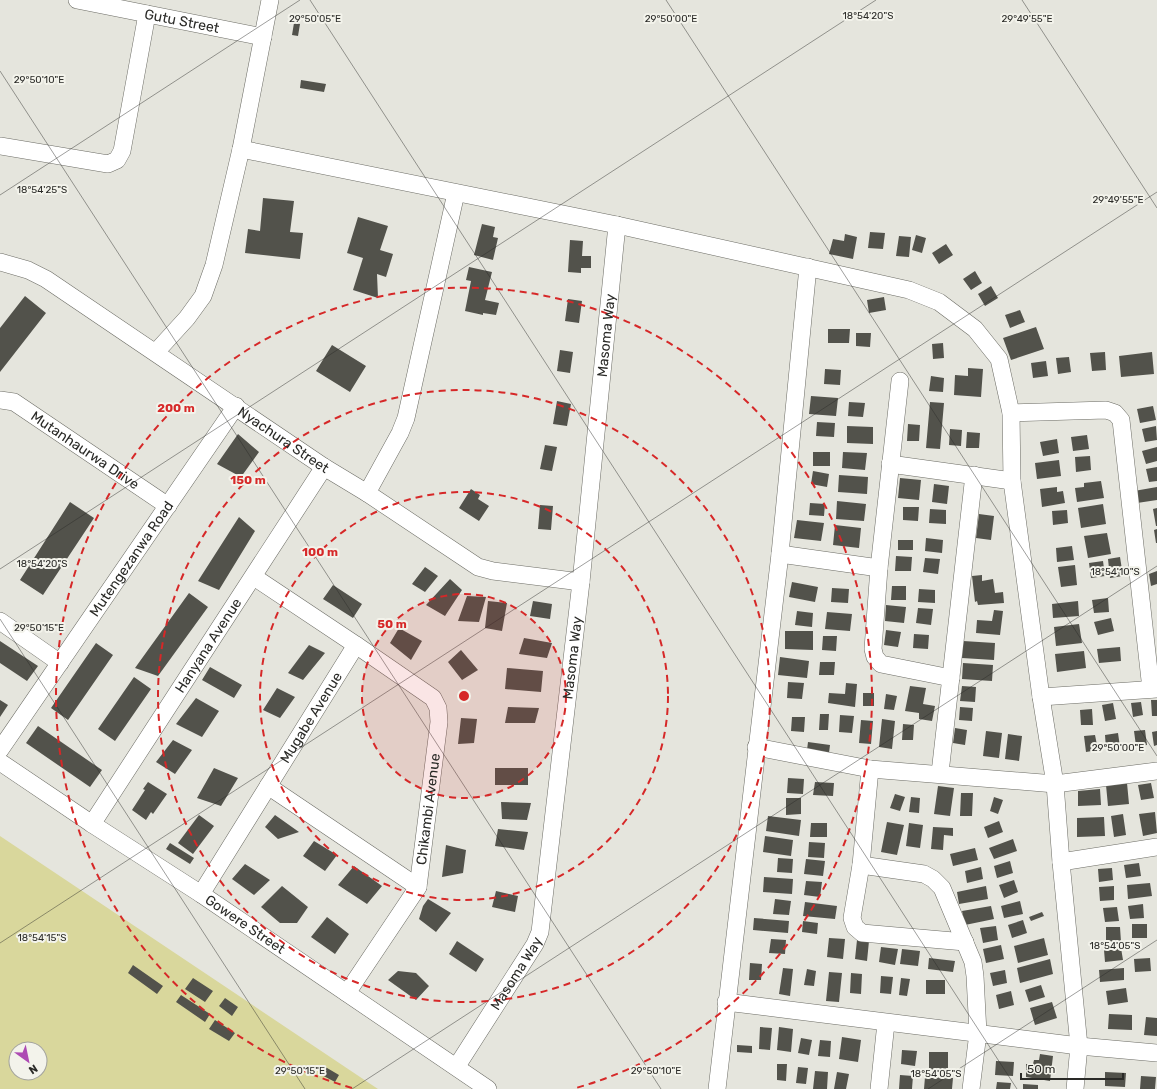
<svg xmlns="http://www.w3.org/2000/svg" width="1157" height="1089" viewBox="0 0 1157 1089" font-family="Rubik,sans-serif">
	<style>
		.garden { fill: #d9d79c; fill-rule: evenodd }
		.building { fill: #52524b }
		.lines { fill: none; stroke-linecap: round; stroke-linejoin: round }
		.minor-casing { stroke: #6c6c65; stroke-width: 18 }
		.minor { stroke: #fff; stroke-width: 17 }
		.ticks { fill: none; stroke: #2a2a27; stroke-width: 1; stroke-opacity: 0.45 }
		.ring { fill: none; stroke: #d62828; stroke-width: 2; stroke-dasharray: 7 5 }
		.labels { text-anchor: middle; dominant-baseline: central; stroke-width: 4; stroke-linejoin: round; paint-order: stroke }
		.street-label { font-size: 14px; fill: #2a2a27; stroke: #f3f3eb }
		.ticks-label { font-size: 10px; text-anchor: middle; fill: #2a2a27; stroke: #f3f3eb; stroke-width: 4; stroke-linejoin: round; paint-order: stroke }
		.centre { fill: #d62828; stroke: #f3f3eb; stroke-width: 2 }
		.ring-label { font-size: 12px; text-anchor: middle; font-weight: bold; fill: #d62828; stroke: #f3f3eb; stroke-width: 4; stroke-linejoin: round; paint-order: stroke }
	</style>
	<rect width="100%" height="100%" fill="#e5e5dd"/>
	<!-- garden -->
	<path class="garden" d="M0,836L378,1089H0ZM16,1049H40V1073H16Z"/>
	<!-- building -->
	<path class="building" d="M294,23L300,24L298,36L292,35Z
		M301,80L326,84L324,92L300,88Z
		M263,198L294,201L290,232L303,233L300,259L245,253L248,229L260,231Z
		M358,217L388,226L380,250L393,254L386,277L377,274L378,298L353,290L363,258L347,253Z
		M482,224L495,227L493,237L498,238L493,260L474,255Z
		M870,232L885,233L883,249L868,248Z
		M845,234L857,237L853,259L829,254L833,239L844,241Z
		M916,235L926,238L922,253L912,250Z
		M899,236L911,237L909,257L896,256Z
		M570,240L583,241L582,256H591V268H581V273L568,272Z
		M946,244L953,255L939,264L932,253Z
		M469,267L492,272L485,300L499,303L496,315L483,313V315L465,311L471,281L466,280Z
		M975,271L982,283L971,290L963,279Z
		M991,286L998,298L985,306L978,294Z
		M25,296L46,313L0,372V328Z
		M884,297L886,310L869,313L867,300Z
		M568,299L582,301L579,323L565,321Z
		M1020,310L1025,322L1010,328L1005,315Z
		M1036,327L1044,349L1011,360L1003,338Z
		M828,329H850L849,343H828Z
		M856,333H871L870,347L856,346Z
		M943,343L944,358L933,359L932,344Z
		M332,345L366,366L350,392L316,371Z
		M560,350L573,352L570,373L557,371Z
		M1105,352L1106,370L1092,371L1090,353Z
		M1152,352L1154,374L1121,377L1119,356Z
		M1069,357L1071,372L1058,374L1056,358Z
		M1046,361L1048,376L1033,378L1031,363Z
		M968,368L983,369L981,397L954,395L955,375L968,376Z
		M825,369L841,370L840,385L824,384Z
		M931,376L944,378L943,392L929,391Z
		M811,396L838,398L836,416L809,414Z
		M557,401L571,404L567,426L553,424Z
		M849,402L865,403L863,417L848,416Z
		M930,402L944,403L940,449L926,448Z
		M1153,406L1156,420L1140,423L1137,409Z
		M817,422L835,423L834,437L816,436Z
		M908,424L920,425L919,441H907Z
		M847,426L873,427V444L847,443Z
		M1156,426L1157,440L1145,442L1142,429Z
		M950,429L962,430L961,446L949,445Z
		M967,432L980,433L979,448H966Z
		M238,434L259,452L241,477L217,464Z
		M1087,435L1089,449L1073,451L1071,437Z
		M1057,439L1059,453L1043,456L1040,442Z
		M545,445L557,447L552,471L540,469Z
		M1157,447V461L1146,464L1142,451Z
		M813,452H830V466H813Z
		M843,452L867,453L865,470L842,468Z
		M1090,456L1091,470L1076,472L1075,457Z
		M1059,460L1061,476L1037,479L1035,463Z
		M1157,467V481L1149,482L1146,469Z
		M813,471L829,474L827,487L811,484Z
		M839,475L868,477L867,494L838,492Z
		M900,478L921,480L919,500L898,498Z
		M1101,481L1104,498L1077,502L1075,488L1084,487V483Z
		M934,484L949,486L947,504L932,502Z
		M1057,487V492L1063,491L1065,503L1042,507L1040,489Z
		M1157,487V500L1137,503L1134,491Z
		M471,489L480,495L478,499L489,506L479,521L459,508Z
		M837,501L866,504L864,521L836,519Z
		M70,502L94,518L43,595L20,580Z
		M810,503L825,504L824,516L809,515Z
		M1103,504L1106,524L1081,528L1078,508Z
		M540,505L553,506L551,530L538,529Z
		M903,507H919L918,521L903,520Z
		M1157,508V526H1156L1153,509Z
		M930,509L946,510V524L929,523Z
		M1067,510L1068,523L1053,525L1052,511Z
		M979,514L994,516L991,540L976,538Z
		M239,517L255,531L219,590L198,581Z
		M797,520L824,523L821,541L794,538Z
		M835,525L861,528L859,548L833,545Z
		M1157,529V543H1156L1154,530Z
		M1107,533L1111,554L1088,558L1084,536Z
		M926,538L943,540L942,553L925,551Z
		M898,540H913V550H898Z
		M1072,546L1074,560L1057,562L1056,548Z
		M896,556L912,557L911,571H895Z
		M1120,557L1123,576L1110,578L1108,559Z
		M925,558L940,559L938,574L923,572Z
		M1103,561L1105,576L1091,578L1089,563Z
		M1075,565L1077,585L1061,587L1058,567Z
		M425,567L438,576L425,592L412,584Z
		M1157,571V584L1151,586L1149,574Z
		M982,575V581L993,579L995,593L1003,592L1004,603L978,605L977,601L975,602L972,576Z
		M450,579L462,590L445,616L426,605Z
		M792,582L818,587L815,602L789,597Z
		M333,585L362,604L353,618L323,599Z
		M892,586H906V600H891Z
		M832,588L849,589L848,603L831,602Z
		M919,589L935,590V603L918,602Z
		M189,593L208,607L158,676L135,668Z
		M467,596L486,597L479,622L458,621Z
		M1108,598L1109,612L1094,613L1092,600Z
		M488,601L507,603L502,631L485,628Z
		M533,601L552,604L550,619L530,616Z
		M1078,601L1079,616L1053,618L1052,604Z
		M886,605L906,607L904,623L885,621Z
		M918,608L933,609L931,625L916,623Z
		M994,610L1003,611L1000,635L976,633L977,620L992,621Z
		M797,611L813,613L812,627L795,625Z
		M827,612L852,614L850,631L825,629Z
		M1111,618L1114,631L1098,635L1094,622Z
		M1079,624L1082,643L1056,646L1054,627Z
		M399,628L422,641L411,660L390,643Z
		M886,630L901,632L898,647L884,645Z
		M785,631H813V650L785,649Z
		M914,634L929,635L928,649L913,648Z
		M823,636H837L836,651L822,650Z
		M524,638L552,643L547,658L519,654Z
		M0,641L38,666L27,681L0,663Z
		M963,641L995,643L994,660L962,658Z
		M96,643L113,655L68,720L51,708Z
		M309,645L325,653L303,680L288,673Z
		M1120,647L1121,661L1099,663L1097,649Z
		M461,650L478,670L462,680L448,662Z
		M1084,651L1086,668L1057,672L1055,654Z
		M780,657L809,661L807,678L778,675Z
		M820,662H835L834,675H819Z
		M963,663L993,665L992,681L962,679Z
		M210,667L242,685L234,698L202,680Z
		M507,668L543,671L541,692L505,689Z
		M134,677L151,689L115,741L98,729Z
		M788,682L804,683L802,699L787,698Z
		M846,683L857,684L855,707L828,703L829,693L845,694Z
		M910,686L926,688L923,704L935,706L932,721L919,719V713L905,711Z
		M962,686L976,687L975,702L960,701Z
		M277,688L295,697L280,718L263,710Z
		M863,693H874V706H863Z
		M886,694L897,696L894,710L884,709Z
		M196,698L219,711L202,737L176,724Z
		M0,700L8,705L0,717Z
		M1151,700H1157V716H1152Z
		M1141,702L1143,715L1133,717L1131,703Z
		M1113,703L1116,719L1105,721L1102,705Z
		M508,707L539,708L535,723H505Z
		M960,707L973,708L972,721L959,720Z
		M1092,709L1093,725H1081L1080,710Z
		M820,714H829L828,730H819Z
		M840,715L854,716L852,733L839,732Z
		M792,717H805L804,732L791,731Z
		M461,718L477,719L474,743L458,744Z
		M882,719L895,721L892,749L879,747Z
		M861,720L873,721L871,744L859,743Z
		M903,724L914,725L913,740H902Z
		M38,726L102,770L90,787L26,743Z
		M955,728L967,730L965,745L953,743Z
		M1145,730L1147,745L1136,746L1134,731Z
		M986,731L1002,733L999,758L983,756Z
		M1157,731V745L1154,746L1152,732Z
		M1118,733L1120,747L1106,749L1105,735Z
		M1008,734L1022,736L1019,761L1005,759Z
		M1095,735L1098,750L1086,752L1084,736Z
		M173,740L192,750L175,774L156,762Z
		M808,742L830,745L829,753L807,750Z
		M214,768L238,778L221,806L197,798Z
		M495,768H528V785H495Z
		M788,778L804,779L803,794L787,793Z
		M148,782L167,794L153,814L151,812L146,820L132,810L145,790L143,789Z
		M815,782L834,783L833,796L813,795Z
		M1127,783L1129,804L1108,806L1106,785Z
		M1151,783L1154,798L1141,800L1138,785Z
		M938,786L954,788L950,816L934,814Z
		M1100,789L1101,805L1078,806V791Z
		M961,793H973L972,816H960Z
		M895,794L905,797L900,811L890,808Z
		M911,797L920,798L919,813L909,812Z
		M994,797L1003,800L998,814L990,811Z
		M786,798H801V814L786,815Z
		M501,802L531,803L527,820L502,819Z
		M1155,812L1157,833L1143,836L1139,814Z
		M1123,814L1126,835L1114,837L1111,816Z
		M199,815L214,826L193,854L178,843Z
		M275,815L299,832L278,839L265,827Z
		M768,816L801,820L799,836L766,831Z
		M1104,817L1105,836L1077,837V818Z
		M999,821L1003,832L988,838L984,827Z
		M887,822L904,825L897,855L881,852Z
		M811,823H827V837H810Z
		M909,823L923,825L920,848L906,846Z
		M933,827L953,828V836L944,835L943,850L931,849Z
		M498,829L528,832L524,850L495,846Z
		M765,836L793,840L791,856L763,852Z
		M1013,839L1017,851L994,859L989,848Z
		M314,841L337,855L325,871L303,856Z
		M809,842L825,843L824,858L808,857Z
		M170,843L194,858L190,864L166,849Z
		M446,845L466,850L463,873L442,877Z
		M975,848L978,860L953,866L950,854Z
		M778,858L793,859L792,873L777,872Z
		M806,859L825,861L823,876L804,874Z
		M1010,861L1013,873L997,878L994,866Z
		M1139,863L1141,876L1126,878L1124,865Z
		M245,864L270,880L254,895L232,879Z
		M354,866L382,886L367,904L338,885Z
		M981,867L983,879L967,883L965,871Z
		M1112,868L1113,880L1099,882L1098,869Z
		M764,877L793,879L792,894L763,892Z
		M1014,880L1018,892L1004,898L999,885Z
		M806,881L822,882L820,897L804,895Z
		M1150,883L1152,896L1128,899L1127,885Z
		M282,886L308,907L297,923H280L261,907Z
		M986,886L988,899L959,904L957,892Z
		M1114,886V900L1100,901L1099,887Z
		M496,891L518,896L515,912L492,907Z
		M428,899L451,913L436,932L419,919L423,906Z
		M775,899L791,901L789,915L773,914Z
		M1020,901L1023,914L1004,918L1001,906Z
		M805,902L837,906L835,919L803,916Z
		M1143,904L1144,918L1130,919L1128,906Z
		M991,906L994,919L965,925L962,911Z
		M1117,907L1119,921L1105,922L1103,908Z
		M1042,912L1044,916L1031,921L1029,917Z
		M327,917L349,934L335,954L311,937Z
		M754,918L789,921L788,933L753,930Z
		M1023,920L1027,933L1012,938L1008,925Z
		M803,921L818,923L817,934L802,932Z
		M1132,924H1147V938H1132Z
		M996,926L998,940L983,943L980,928Z
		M1106,927H1120L1121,942H1106Z
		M829,938L845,939L843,959L827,957Z
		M1044,938L1048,955L1018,963L1014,946Z
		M771,939L786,940L785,954L769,953Z
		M857,940L869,941L867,961L855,959Z
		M457,941L484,959L476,972L449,954Z
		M1001,945L1004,959L986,963L983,949Z
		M881,947L898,949L895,965L879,962Z
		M1121,948L1123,960L1105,962L1104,950Z
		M902,949L920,951L918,966L900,964Z
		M929,958L955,961L953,972L928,969Z
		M1150,958L1151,971L1135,972L1134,959Z
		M1050,959L1053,974L1020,983L1017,968Z
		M750,963L762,964L761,980H749Z
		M133,965L163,986L157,994L128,973Z
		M783,968L793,969L790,996L779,994Z
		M1124,968V980L1100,982L1099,970Z
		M807,969L816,971L814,986L804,985Z
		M1005,970L1007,983L993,986L990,973Z
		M398,971L416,973L429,986L416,1000L388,980Z
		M829,972L842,973L839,1002L826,1001Z
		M851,973L862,974L861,994L850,993Z
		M881,976L893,977L891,994L880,993Z
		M193,978L213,991L205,1002L185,989Z
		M901,978L910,979L907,996L899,995Z
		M926,980H945V994H926Z
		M1041,985L1045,997L1029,1002L1025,990Z
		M1126,988L1128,1002L1108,1005L1106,991Z
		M1011,991L1014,1005L999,1009L996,995Z
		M181,995L210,1014L205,1022L176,1002Z
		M225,998L238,1007L232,1016L219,1006Z
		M1052,1002L1057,1018L1035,1025L1030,1008Z
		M1109,1014L1132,1015V1030L1108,1029Z
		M1146,1017L1157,1018V1036L1144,1035Z
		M215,1020L235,1033L229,1041L209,1029Z
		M760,1027L772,1028L770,1050L759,1049Z
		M779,1027L793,1029L791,1052L777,1050Z
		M842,1037L861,1040L858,1062L839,1059Z
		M801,1038L812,1040L809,1055L798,1053Z
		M820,1040L831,1041L830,1057L818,1056Z
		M737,1045L752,1046V1053L737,1052Z
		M902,1050L917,1051L915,1066L901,1064Z
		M929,1052H948V1070H929Z
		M1040,1054L1053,1056L1050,1081L1026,1077V1064H1033L1034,1060H1039Z
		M996,1061L1014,1062L1013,1076L995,1075Z
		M777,1064H787L786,1081L777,1080Z
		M322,1065L339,1075L335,1082L318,1073Z
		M798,1067L808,1068L806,1084L796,1083Z
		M815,1071L828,1072L827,1089H813Z
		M837,1072L849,1074L846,1089H834Z
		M1105,1072L1126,1073L1125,1087L1105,1086Z
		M900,1075L913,1076L912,1089H899Z
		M1141,1076L1156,1077L1155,1089H1140Z
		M925,1077L953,1078L952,1089H924Z
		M997,1082L1011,1083L1010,1089H996Z
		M1023,1084L1038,1085V1089H1023Z"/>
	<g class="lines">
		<!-- minor casing -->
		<g class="minor-casing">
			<g id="minor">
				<path id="s1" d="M77,0L263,37"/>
				<path d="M0,146L108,164L117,160L122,151L147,14"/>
				<path d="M241,149L617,225L909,290L939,302L975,329L999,359L1011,413L1012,481L1041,697L1055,784L1061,862L1079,1046L1075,1089"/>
				<path id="s2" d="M0,262L28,270L46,279L324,467L367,493L478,567L493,571L581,582"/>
				<path d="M156,352L187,318L203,296L214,265L241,149L270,0"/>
				<path d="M900,381L879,568L873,649L875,657L881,664L951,678"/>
				<path id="s3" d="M0,400L14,402L168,506"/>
				<path d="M1011,413L1106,410L1115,413L1121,420L1151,689"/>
				<path d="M890,464L1012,481"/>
				<path d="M367,493L400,433L406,418L456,193"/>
				<path d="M780,554L879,568"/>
				<path d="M0,621L60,663"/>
				<path d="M1041,697L1157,689"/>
				<path d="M756,747L870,769L1055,784L1157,771"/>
				<path id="s4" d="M0,750L236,406"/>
				<path id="s5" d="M0,762L92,824L201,894L488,1089"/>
				<path d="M870,769L861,865L852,918L855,927L862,933L965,942"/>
				<path d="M940,773L974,475"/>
				<path d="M268,786L418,887"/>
				<path id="s6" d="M92,824L324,467"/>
				<path d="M1061,862L1157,847"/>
				<path d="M861,865L924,874L933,879L942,888L973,962L975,976L978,1033L971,1089"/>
				<path id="s7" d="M201,894L356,645L254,577"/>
				<path id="s8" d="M347,993L418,887L439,722L438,708L433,698L356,645"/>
				<path d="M726,1002L1079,1046L1157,1053"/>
				<path id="s9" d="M457,1066L535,944L540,932L581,582L617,225"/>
				<path d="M717,1089L780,554L808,267"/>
				<path d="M879,1089L886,1023"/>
			</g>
		</g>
		<!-- minor -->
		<use href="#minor" class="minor"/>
	</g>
	<!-- ticks -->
	<path class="ticks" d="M310,0L1017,1089M666,0L1157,756M1022,0L1157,208M0,71L661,1089M0,195L300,0M0,569L876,0M0,619L305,1089M0,943L1157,192M352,1089L1157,566M928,1089L1157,940"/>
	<!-- distance rings -->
	<circle cx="464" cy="696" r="102" fill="#d62828" fill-opacity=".12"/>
	<g class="ring">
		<circle cx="464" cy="696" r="102"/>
		<circle cx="464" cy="696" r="204"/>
		<circle cx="464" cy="696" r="306"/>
		<path d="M352 1088A408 408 0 1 1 576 1088"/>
	</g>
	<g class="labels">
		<!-- street labels -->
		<g class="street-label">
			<text stroke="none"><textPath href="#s1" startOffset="107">Gutu Street</textPath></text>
			<text stroke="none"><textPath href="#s9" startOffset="758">Masoma Way</textPath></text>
			<text stroke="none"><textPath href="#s2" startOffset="336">Nyachura Street</textPath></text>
			<text stroke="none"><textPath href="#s3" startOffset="100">Mutanhaurwa Drive</textPath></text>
			<text stroke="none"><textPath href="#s4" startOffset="232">Mutengezanwa Road</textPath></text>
			<text stroke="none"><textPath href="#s6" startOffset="213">Hanyana Avenue</textPath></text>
			<text stroke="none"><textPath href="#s9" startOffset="434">Masoma Way</textPath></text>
			<text stroke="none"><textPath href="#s7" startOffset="208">Mugabe Avenue</textPath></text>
			<text stroke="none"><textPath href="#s8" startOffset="206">Chikambi Avenue</textPath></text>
			<text stroke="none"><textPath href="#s5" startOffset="294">Gowere Street</textPath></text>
			<text stroke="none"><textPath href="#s9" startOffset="110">Masoma Way</textPath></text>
		</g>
	</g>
	<g class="ticks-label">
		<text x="868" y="19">18°54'20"S</text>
		<text x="315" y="22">29°50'05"E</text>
		<text x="671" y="22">29°50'00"E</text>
		<text x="1027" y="22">29°49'55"E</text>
		<text x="39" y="83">29°50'10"E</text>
		<text x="42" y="193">18°54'25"S</text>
		<text x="1118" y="203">29°49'55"E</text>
		<text x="42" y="567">18°54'20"S</text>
		<text x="1115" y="575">18°54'10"S</text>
		<text x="39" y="631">29°50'15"E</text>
		<text x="1118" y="751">29°50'00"E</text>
		<text x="42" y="941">18°54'15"S</text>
		<text x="1115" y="949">18°54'05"S</text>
		<text x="300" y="1074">29°50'15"E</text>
		<text x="656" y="1074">29°50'10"E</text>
		<text x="936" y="1077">18°54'05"S</text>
	</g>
	<circle cx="464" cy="696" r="6" class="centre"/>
	<g class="ring-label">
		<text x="176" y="412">200 m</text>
		<text x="248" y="484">150 m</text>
		<text x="320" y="556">100 m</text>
		<text x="392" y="628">50 m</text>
	</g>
	<!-- north arrow -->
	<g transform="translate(28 1061) rotate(147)"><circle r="19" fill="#f3f3eb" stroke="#a3a39d"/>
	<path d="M0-3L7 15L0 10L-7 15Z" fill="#ad4bb3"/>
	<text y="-6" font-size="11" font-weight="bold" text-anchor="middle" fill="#2a2a27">N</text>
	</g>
	<!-- scale -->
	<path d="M1021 1073v6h102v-6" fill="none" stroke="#2a2a27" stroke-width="2"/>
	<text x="1027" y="1073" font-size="12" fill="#2a2a27" stroke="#f3f3eb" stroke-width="3" paint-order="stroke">50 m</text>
</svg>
